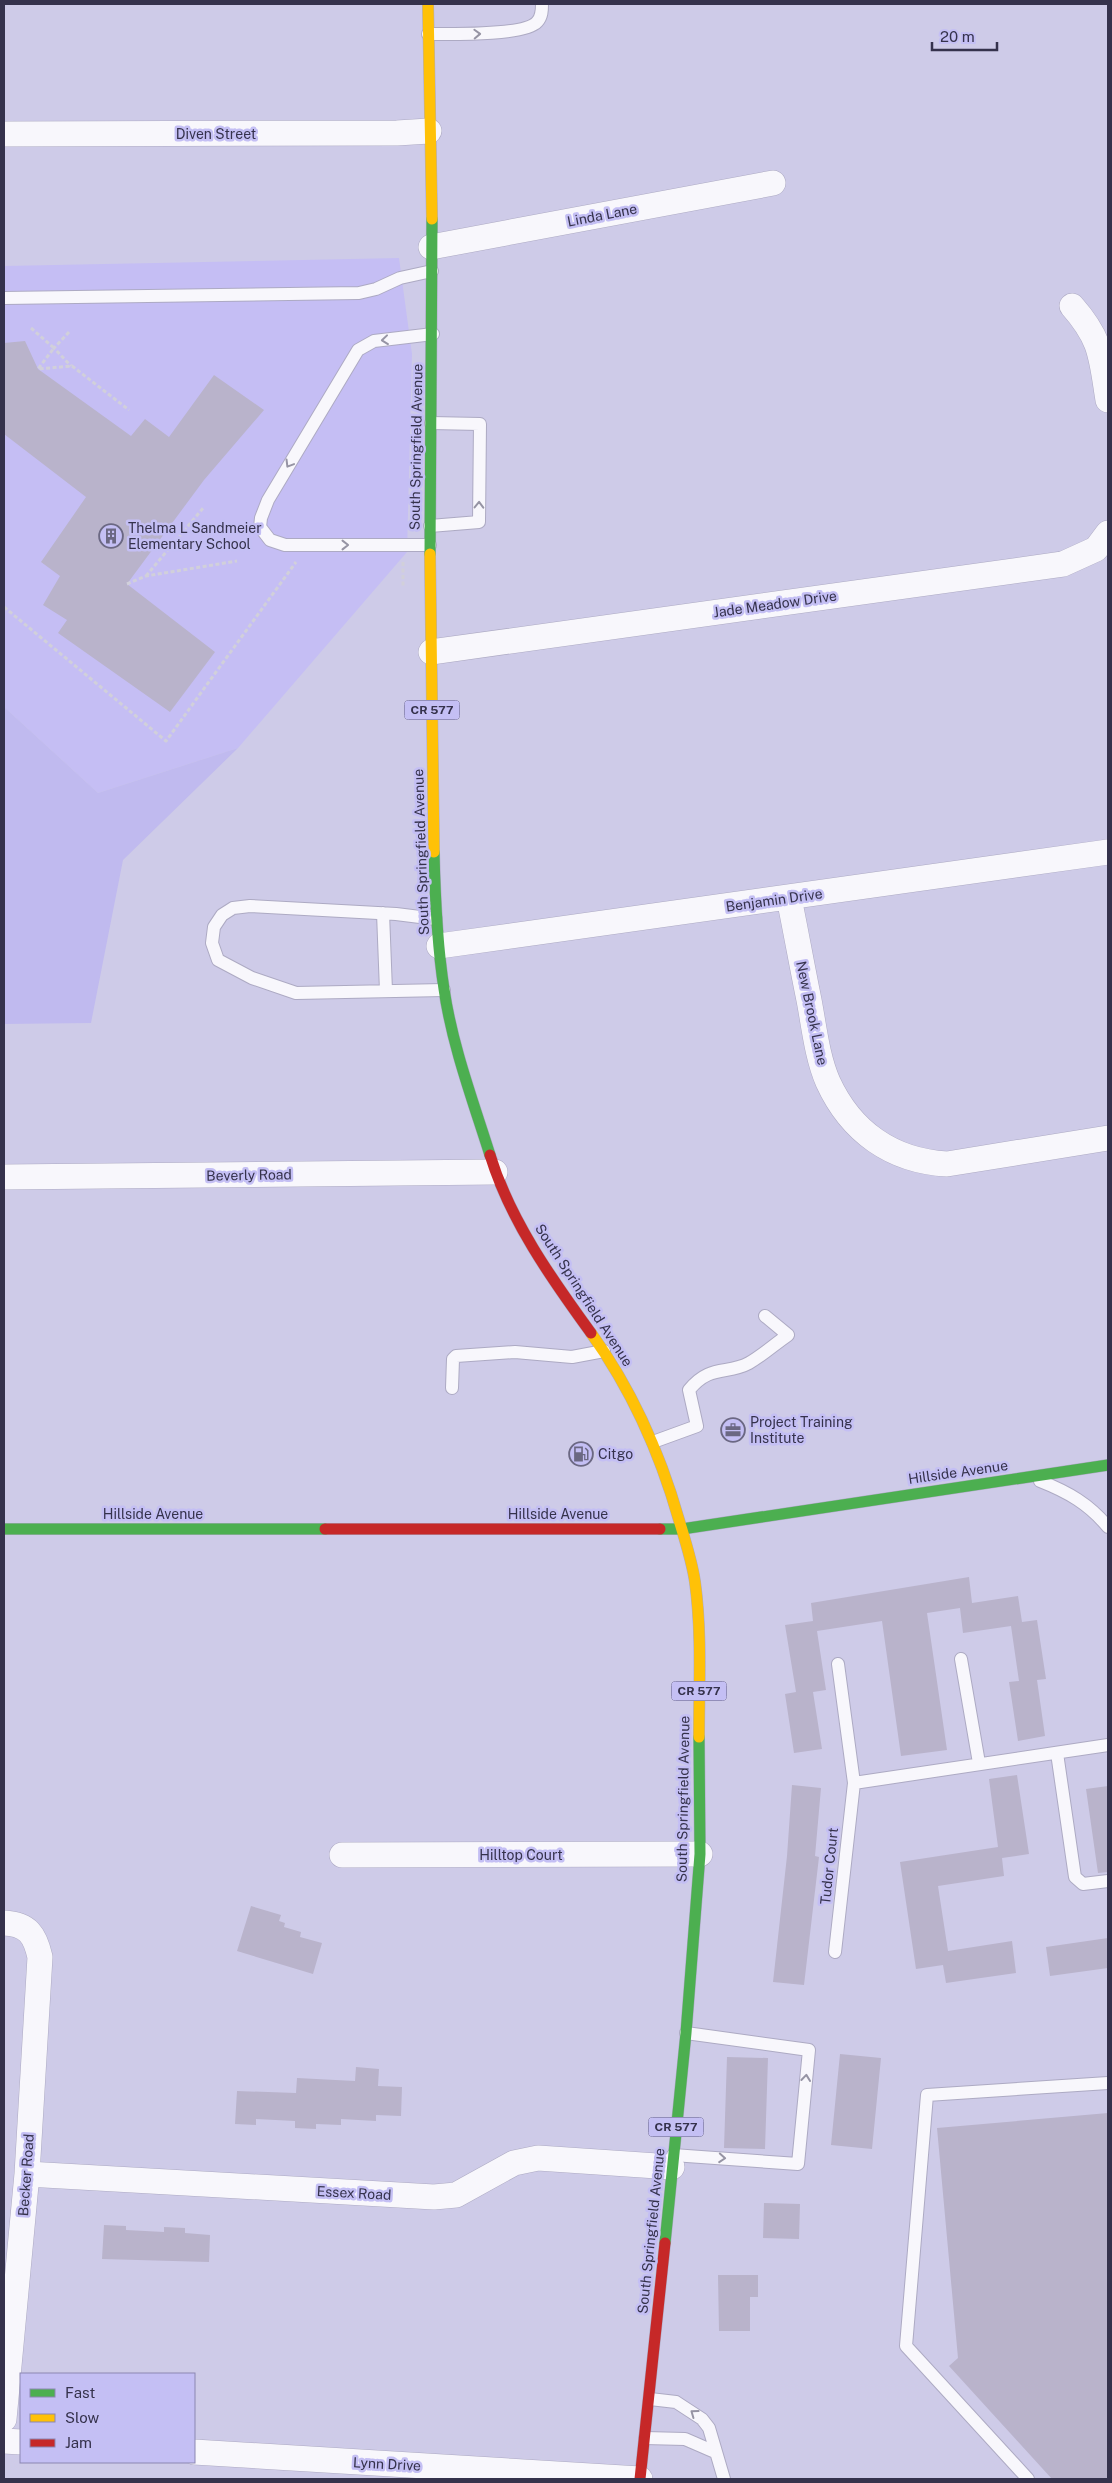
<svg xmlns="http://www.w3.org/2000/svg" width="1112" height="2483" viewBox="0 0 1112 2483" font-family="'Public Sans',sans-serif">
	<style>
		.built { fill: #c5bef4 }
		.green { fill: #c0baef }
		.building { fill: #b9b3cb }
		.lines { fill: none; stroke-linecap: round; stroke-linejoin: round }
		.lane-casing { stroke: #adaac3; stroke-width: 14 }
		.street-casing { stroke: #adaac3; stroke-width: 26 }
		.fast-casing { stroke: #adaac3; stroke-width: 12 }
		.slow-casing { stroke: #adaac3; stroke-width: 12 }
		.jam-casing { stroke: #adaac3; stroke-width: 12 }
		.path { stroke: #d1d0da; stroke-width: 3; stroke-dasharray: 4 2.5; stroke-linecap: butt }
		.lane { stroke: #f8f7fc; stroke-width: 12 }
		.street { stroke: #f8f7fc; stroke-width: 25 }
		.fast { stroke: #4caf50; stroke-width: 11 }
		.slow { stroke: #ffc107; stroke-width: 11 }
		.jam { stroke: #c62828; stroke-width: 11 }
		.oneway { stroke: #9694a4 }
		.labels { text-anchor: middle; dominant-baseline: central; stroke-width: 5; stroke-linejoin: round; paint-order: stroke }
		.shield { fill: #c4bff4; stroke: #605c7e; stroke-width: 1 }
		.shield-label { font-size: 12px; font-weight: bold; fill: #35324c }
		.street-label { font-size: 14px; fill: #35324c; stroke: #c4bff4 }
		.poi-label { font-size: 14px; fill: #35324c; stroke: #c4bff4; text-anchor: start }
	</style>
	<rect width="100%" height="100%" fill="#cecbe8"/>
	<!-- built -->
	<path class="built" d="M399,258L412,354L407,552L238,748L98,793L4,707V266Z"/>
	<!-- green -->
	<path class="green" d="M4,707L98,793L238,748L123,860L91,1023L4,1024Z"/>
	<!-- building -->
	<path class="building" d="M25,341L38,369L131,436L145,419L169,437L214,375L264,410L204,480L127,584L215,652L170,712L58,633L67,620L43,605L60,576L41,562L86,497L4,434V343Z
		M969,1577L972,1603L1018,1596L1022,1622L1037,1620L1046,1679L1037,1680L1045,1736L1018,1741L1009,1682L1019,1681L1011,1626L963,1633L960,1608L927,1613L947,1750L901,1756L882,1621L817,1631L826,1690L813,1692L822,1749L794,1753L785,1694L796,1692L785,1625L813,1621L811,1603Z
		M1017,1775L1029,1854L1002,1858L1004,1876L938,1886L948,1951L1012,1941L1016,1973L946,1983L943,1965L916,1969L900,1862L998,1847L989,1779Z
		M792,1785L821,1788L815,1856L819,1857L804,1985L773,1982L787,1856Z
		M1108,1786V1872L1098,1873L1086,1789Z
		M251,1906L281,1915L279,1921L285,1923L284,1927L301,1932L300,1937L322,1943L313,1974L237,1951Z
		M1108,1938V1968L1050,1976L1046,1947Z
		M840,2054L881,2058L872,2149L831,2145Z
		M727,2057L768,2058L765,2149L724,2148Z
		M356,2067L379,2069L378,2086L402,2087L401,2116L376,2115V2121L341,2119V2125L316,2124V2129L295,2128V2121L256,2119V2125L235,2124L237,2091L296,2093L297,2078L355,2081Z
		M1108,2113V2479H1052L949,2366L958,2358L937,2128Z
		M764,2203L800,2204L799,2239L763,2238Z
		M104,2225L126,2226V2230L164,2232V2227L185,2228V2233L210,2235L209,2262L102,2259Z
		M718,2275H758V2297H750V2331H719Z"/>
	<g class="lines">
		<!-- lane casing -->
		<g class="lane-casing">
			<path id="lane" d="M428,34C448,34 524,36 537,22C542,17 542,10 542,4
				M4,298L359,293L376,289L400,278L432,271
				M430,526L479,522L480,424L431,423
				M430,545H285L270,540L260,527L261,518L268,500L358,350L374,341L433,334
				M383,913L386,991
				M436,919L396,914L250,906L233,908L222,915L214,927L212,943L218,960L252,978L296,993L444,990
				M452,1388L453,1359L456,1356L515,1352L572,1357L604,1351
				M653,1442L697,1426L689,1390C710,1364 727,1375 749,1363C763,1355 775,1344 788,1335L765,1316
				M1040,1481C1068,1492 1089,1504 1108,1527
				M961,1659L979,1763
				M1057,1753L1075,1877L1083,1884L1108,1881
				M854,1783L1108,1745
				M835,1952L854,1783L838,1664
				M673,2155L798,2164L809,2050L686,2033
				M650,2399L676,2402L702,2419L709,2428L724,2479
				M645,2438L685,2439L715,2452
				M1028,2479L906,2346L927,2095L1108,2083"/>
		</g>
		<!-- street casing -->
		<g class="street-casing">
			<path id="street" d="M4,134L397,133L429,131
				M431,247L773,183
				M1072,306C1102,340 1101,357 1108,400
				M431,652L1063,564L1096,549L1108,533
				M789,898C796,932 802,966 809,1000C814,1026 817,1057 828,1082C851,1132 892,1161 947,1164L1108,1138
				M439,946L1108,852
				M4,1177L495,1172
				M342,1855L700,1854
				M4,1923C28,1924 35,1935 40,1957L27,2174L4,2419
				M27,2174L434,2197L456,2195L514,2163L538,2158L672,2167
				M4,2441L21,2442
				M194,2452L640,2479"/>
		</g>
		<!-- fast casing -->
		<g class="fast-casing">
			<path id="fast" d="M430,554L432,219
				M434,852C435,897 437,944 444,989C452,1045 473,1101 490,1155
				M4,1529H325
				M660,1529H682L1108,1465
				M665,2243L686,2033L700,1854L699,1737"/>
		</g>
		<!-- slow casing -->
		<g class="slow-casing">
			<path id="slow" d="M428,4L432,219
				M430,554L434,852
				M591,1333C632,1390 660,1453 679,1520C685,1540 692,1561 695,1582C702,1633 699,1686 699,1737"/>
		</g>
		<!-- jam casing -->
		<g class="jam-casing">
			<path id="jam" d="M490,1155C510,1220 551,1278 591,1333
				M325,1529H660
				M640,2479L665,2243"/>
		</g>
		<!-- path -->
		<path class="path" d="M31,328L54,348L38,369L72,366L129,410
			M69,332L54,348L71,366
			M403,562V586
			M146,576L204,507
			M127,584L146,576L237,561
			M4,607L166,741L296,562"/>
		<!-- lane -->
		<use href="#lane" class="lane"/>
		<!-- street -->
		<use href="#street" class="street"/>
		<!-- fast -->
		<use href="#fast" class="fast"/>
		<!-- slow -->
		<use href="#slow" class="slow"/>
		<!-- jam -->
		<use href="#jam" class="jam"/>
	</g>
	<!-- one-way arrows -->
	<defs><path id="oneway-chevron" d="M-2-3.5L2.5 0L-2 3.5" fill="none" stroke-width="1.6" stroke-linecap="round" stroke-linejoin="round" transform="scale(1.25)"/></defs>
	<g class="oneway">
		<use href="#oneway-chevron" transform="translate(477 34) rotate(-2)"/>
		<use href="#oneway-chevron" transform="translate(385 340) rotate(174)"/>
		<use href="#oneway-chevron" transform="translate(289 464) rotate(121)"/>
		<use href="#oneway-chevron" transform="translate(479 505) rotate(-89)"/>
		<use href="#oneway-chevron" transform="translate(345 545)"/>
		<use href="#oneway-chevron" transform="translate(806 2078) rotate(-84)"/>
		<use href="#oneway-chevron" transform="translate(722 2158) rotate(4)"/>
		<use href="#oneway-chevron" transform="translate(694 2413) rotate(-144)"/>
	</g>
	<!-- icons -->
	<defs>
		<g id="building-ring" transform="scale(1.25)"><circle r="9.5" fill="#c4bff4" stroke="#6b6883" stroke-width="1.5"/><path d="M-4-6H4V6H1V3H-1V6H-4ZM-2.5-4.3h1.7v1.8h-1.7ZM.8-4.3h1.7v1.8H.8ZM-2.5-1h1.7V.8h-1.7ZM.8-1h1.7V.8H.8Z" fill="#6b6883"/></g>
		<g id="office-ring" transform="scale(1.25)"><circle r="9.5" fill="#c4bff4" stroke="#6b6883" stroke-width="1.5"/><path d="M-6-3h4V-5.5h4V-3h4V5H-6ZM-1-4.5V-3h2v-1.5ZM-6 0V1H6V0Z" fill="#6b6883"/></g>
		<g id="fuel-ring" transform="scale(1.25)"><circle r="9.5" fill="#c4bff4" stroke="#6b6883" stroke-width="1.5"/><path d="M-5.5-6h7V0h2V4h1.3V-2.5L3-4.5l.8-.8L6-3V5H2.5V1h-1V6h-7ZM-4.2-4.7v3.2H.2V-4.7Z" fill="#6b6883"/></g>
	</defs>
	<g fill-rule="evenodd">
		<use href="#building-ring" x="111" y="536"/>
		<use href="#office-ring" x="733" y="1430"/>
		<use href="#fuel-ring" x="581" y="1454"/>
	</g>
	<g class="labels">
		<!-- shield labels -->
		<g class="shield">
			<rect x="404.5" y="700.5" width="55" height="19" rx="4"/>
			<rect x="671.5" y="1681.5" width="55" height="19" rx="4"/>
			<rect x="648.5" y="2117.5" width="55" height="19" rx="4"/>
		</g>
		<g class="shield-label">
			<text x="432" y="710">CR 577</text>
			<text x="699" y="1691">CR 577</text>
			<text x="676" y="2127">CR 577</text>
		</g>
		<!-- street labels -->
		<g class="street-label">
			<text x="216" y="134">Diven Street</text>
			<text transform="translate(602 215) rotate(-11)">Linda Lane</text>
			<text transform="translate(416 447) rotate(-89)">South Springfield Avenue</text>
			<text transform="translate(775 604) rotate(-8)">Jade Meadow Drive</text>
			<text transform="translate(421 852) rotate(-92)">South Springfield Avenue</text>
			<text transform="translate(774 900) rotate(-8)">Benjamin Drive</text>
			<text transform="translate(812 1013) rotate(78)">New Brook Lane</text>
			<text transform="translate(249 1175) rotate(-1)">Beverly Road</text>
			<text transform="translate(584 1295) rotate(57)">South Springfield Avenue</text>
			<text transform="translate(958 1472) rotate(-8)">Hillside Avenue</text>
			<text x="153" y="1514">Hillside Avenue</text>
			<text x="558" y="1514">Hillside Avenue</text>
			<text transform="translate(683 1799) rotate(-89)">South Springfield Avenue</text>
			<text x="521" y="1855">Hilltop Court</text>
			<text transform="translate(829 1866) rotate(-84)">Tudor Court</text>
			<text transform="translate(26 2175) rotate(-86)">Becker Road</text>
			<text transform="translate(354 2193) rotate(3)">Essex Road</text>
			<text transform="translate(651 2231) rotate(-84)">South Springfield Avenue</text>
			<text transform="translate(387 2464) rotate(3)">Lynn Drive</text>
		</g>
		<!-- poi labels -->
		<g class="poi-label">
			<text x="128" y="528">Thelma L Sandmeier<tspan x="128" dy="16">Elementary School</tspan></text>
			<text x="750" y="1422">Project Training<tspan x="750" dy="16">Institute</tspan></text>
			<text x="598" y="1454">Citgo</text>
		</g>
	</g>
	<!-- border -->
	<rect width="1112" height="2483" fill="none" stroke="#35324c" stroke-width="10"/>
	<!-- legend -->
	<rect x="20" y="2373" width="175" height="90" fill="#c4bff4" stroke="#8b87b1"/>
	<rect x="30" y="2389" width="25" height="8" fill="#4caf50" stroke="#8b87b1"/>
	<text x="65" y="2398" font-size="15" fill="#35324c">Fast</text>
	<rect x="30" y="2414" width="25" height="8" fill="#ffc107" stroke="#8b87b1"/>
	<text x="65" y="2423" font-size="15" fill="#35324c">Slow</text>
	<rect x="30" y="2439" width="25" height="8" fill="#c62828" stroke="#8b87b1"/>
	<text x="65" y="2448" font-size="15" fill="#35324c">Jam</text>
	<!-- scale -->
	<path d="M932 42v8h65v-8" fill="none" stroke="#35324c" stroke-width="2.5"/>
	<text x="940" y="42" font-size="15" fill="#35324c" stroke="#c4bff4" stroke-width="4" paint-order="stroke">20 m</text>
</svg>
